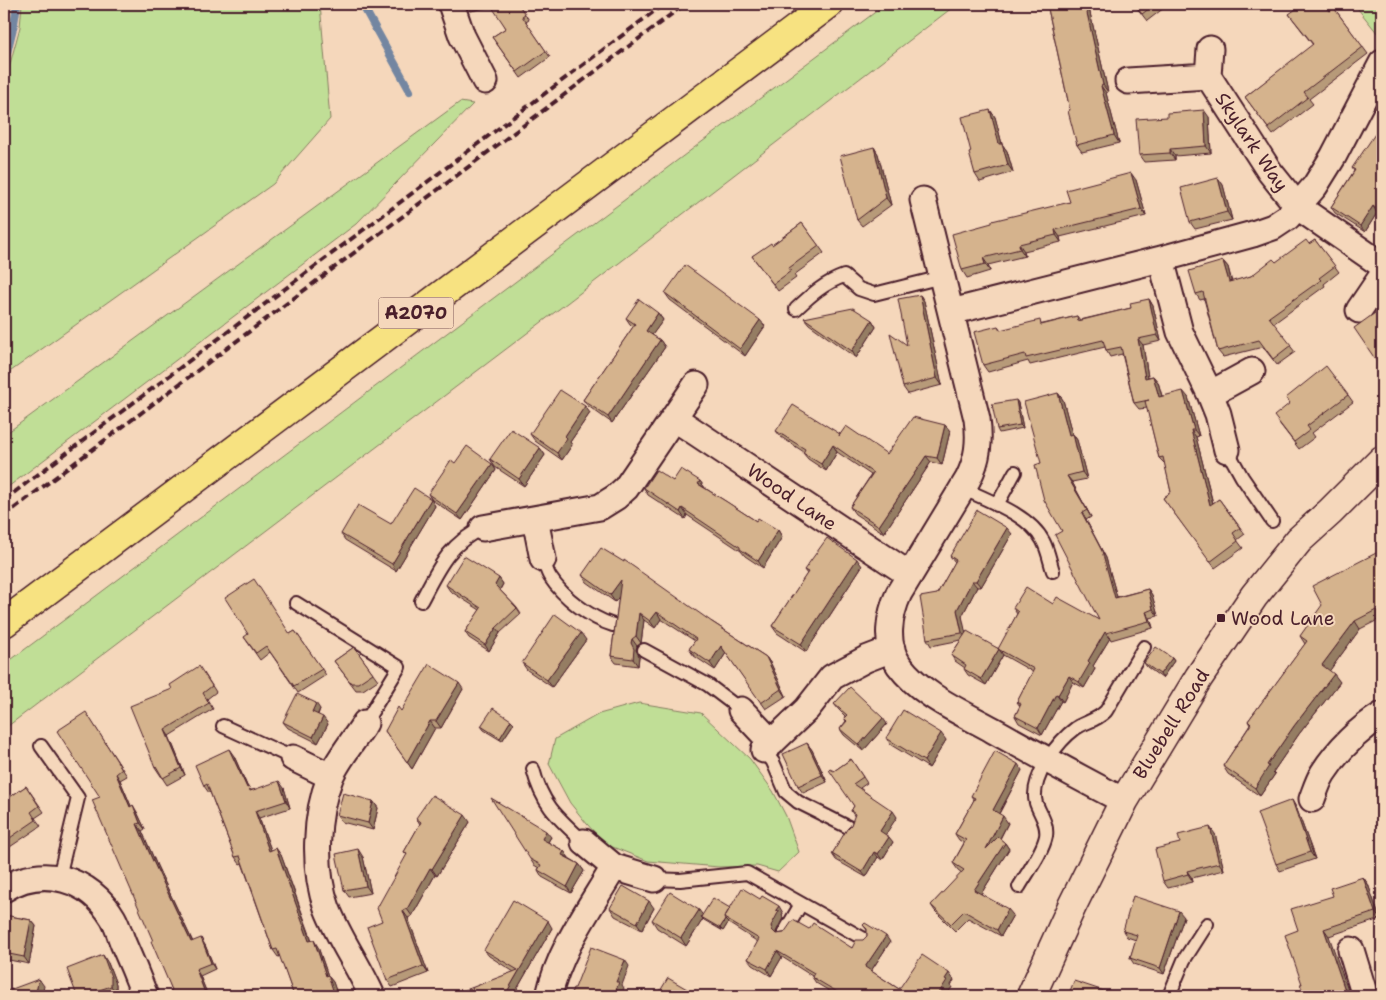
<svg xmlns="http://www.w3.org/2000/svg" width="1386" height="1000" viewBox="0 0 1386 1000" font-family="'Shantell Sans',sans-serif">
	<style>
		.green { fill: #c0de96; stroke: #857e60 }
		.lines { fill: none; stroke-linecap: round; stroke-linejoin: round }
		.stream { stroke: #7386a1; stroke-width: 8 }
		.lane-casing { stroke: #4a1f2b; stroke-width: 16 }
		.street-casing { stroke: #4a1f2b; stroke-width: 29 }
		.secondary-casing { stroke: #4a1f2b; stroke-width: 31 }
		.highway-casing { stroke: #4a1f2b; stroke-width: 31 }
		.lane { stroke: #f5d7bb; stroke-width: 12 }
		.street { stroke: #f5d7bb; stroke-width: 25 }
		.secondary { stroke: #f5d7bb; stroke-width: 28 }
		.highway { stroke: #f7e281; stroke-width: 28 }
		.rail { stroke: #4a1f2b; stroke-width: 4; stroke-dasharray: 8 4; stroke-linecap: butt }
		.wall { fill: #b79a79; stroke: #4a1f2b }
		.shaded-wall { fill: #957d63; stroke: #4a1f2b }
		.building { fill: #d5b38d; stroke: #4a1f2b }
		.poi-dot { fill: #4a1f2b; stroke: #f5d7bb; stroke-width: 2 }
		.labels { text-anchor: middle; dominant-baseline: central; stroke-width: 4; stroke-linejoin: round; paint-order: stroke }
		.shield { fill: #f5d7bb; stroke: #7d5656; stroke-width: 1 }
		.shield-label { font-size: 18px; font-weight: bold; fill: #4a1f2b }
		.street-label { font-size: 19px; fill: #4a1f2b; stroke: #f5d7bb }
		.poi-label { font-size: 19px; fill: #4a1f2b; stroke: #f5d7bb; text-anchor: start }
	</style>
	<rect width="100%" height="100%" fill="#f5d7bb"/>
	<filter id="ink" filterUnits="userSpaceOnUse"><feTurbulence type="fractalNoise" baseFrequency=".02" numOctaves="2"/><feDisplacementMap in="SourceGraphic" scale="10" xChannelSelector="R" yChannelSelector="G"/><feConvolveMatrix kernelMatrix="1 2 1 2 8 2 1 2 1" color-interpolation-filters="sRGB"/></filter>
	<g filter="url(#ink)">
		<!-- green -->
		<path class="green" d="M22,4H320L330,119L273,184L4,376V86L20,27Z
			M886,4H957L563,306L4,729V665Z
			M1354,4H1381L1382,9V39Z
			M460,102L473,104L356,224L4,490V435Z
			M639,703L701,713L750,759L773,791L786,816L799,852L778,872L757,866L719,867L648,861L605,844L587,824L570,803L549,764L555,739L599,714Z"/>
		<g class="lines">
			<!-- stream -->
			<path class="stream" d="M362,4L410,91
				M4,65L14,24L17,4"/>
			<!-- lane casing -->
			<g class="lane-casing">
				<path id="lane" d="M796,309C811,295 824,283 844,276L859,289L874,294L942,277
					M1227,450L1242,477L1272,521
					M962,488C987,500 1030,515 1043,541C1048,550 1050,562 1053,571
					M997,505L1015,472
					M543,559C545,565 547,572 550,577C563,597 590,618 613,625
					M421,601C438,569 449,543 483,528
					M296,603L399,667L365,723
					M644,650L708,685L741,710
					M223,726L293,758
					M41,746L78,798L59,877
					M764,750L773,762L786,792L798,802L848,827
					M533,769C542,805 558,818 584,842
					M654,879L680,880L747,873L864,939
					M1019,887C1027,873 1043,852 1046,836C1048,824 1040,814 1036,803C1032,790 1040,771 1048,759C1055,748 1065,736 1076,728C1087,721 1096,721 1106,711L1144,647
					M784,933L801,904
					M1169,996L1184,960L1207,924"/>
			</g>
			<!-- street casing -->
			<g class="street-casing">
				<path id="street" d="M451,4L462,36L485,81
					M1210,49L1208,76L1270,172L1298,207L1382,265
					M1128,81L1208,76
					M923,200L977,419C980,441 978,459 968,479L899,593C889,615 884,644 899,665C922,696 961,712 993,730C1036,754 1080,778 1124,801
					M1161,259L1180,332L1210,394L1218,414L1227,450
					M1359,310L1382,276
					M951,312L1161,259L1253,234L1273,227L1288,217L1315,186L1333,157L1382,63
					M1210,394L1252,371
					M674,418L910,575
					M535,519L543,559
					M483,528L600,507L616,497L626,488L696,385
					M741,710L772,743
					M365,723C355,739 336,762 330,778C315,815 313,870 327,908C339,939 359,966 372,996
					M764,750L807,709L832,677L866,659L892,649
					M293,758L330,776
					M1312,799C1315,791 1318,781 1323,773C1338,750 1359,729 1382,715
					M584,842L614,867L654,879
					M4,889C43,864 90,879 113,918C117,925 120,935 123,943C131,961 138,978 145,996
					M1351,950L1365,996
					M549,996C559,950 590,908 614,867"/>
			</g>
			<!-- secondary casing -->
			<g class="secondary-casing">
				<path id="secondary" d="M1031,996L1072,906L1124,801L1199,677L1254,596L1299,540L1330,512L1382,460"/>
			</g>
			<!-- highway casing -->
			<g class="highway-casing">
				<path id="highway" d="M4,623L829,4"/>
			</g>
			<!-- lane -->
			<use href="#lane" class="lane"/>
			<!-- street -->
			<use href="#street" class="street"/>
			<!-- secondary -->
			<use href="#secondary" class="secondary"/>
			<!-- highway -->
			<use href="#highway" class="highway"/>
			<!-- rail -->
			<path class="rail" d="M4,500L664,4
				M4,516L685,4"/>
		</g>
		<!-- wall -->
		<path class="wall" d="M466,4H518L529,20L526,22L550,57L521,78L492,37L506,28L494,6L471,11Z
			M1047,4H1088L1108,92L1106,93L1119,143L1082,152L1077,145L1070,110Z
			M1134,4H1169L1147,21Z
			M1334,8L1368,54L1309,99L1313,104L1273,135L1245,97L1313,45L1289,14L1330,11Z
			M990,110L995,117L1002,144L1007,151L1013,172L980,182L975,174L971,152Z
			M1209,117L1211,153L1175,156V160L1144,162L1139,155Z
			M1382,139V216L1377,213L1365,232L1335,213L1331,207L1354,171L1352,168Z
			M874,147L878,154L891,205L862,226L857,220Z
			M1218,178L1223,185L1232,220L1195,229L1190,222Z
			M1136,180L1146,216L1060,237L1061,242L1024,251L1025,256L988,265L990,271L967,278L962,270L1070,202Z
			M802,223L824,253L794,275L796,278L778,291L752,256L772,245Z
			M1315,240L1339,272L1324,284L1325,286L1273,324L1295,352L1277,365L1263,347L1223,357L1218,351L1204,299L1200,300L1196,294L1223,261L1228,267L1232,282L1251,276L1309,244Z
			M665,293L765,326L745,356L670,300Z
			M920,295L924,301L942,385L908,394L903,387L907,345Z
			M1149,299L1153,306L1161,341L1143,345L1148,377L1153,376L1158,382L1162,396L1188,397L1199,436L1196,437L1213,503L1219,499L1245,534L1237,540L1243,548L1215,568L1163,498L1171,492L1165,464L1159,458L1147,408L1139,409L1134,403L1122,354L1110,357L1106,350L1105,347L1030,365L1028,361L988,372L983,365L998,326L1001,330L1043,324L1077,316L1080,320L1131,308Z
			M658,313L663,320L652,335L660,340L665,347L612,423L588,406L583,400L633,327L630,324L626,318Z
			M804,318L872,320L876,327L856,358L809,324Z
			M1058,393L1063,400L1072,434H1073L1077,440L1087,479L1072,482L1091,517L1086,520L1106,558L1117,597L1148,589L1152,595L1158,616L1150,618L1153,628L1111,640L1110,638L1093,666L1095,669L1084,688L1073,682L1063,702L1061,701L1042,735L1019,723L1015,716L1020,706L1017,702L1033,672L1003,655L986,685L968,675L964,669L965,668L955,661L951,655L961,640L931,646L927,639L937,594L955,562L950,556L1012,534L981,587H977L962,616L965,634L999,649L1017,614L1013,608L1053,604L1099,620L1062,531L1041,463Z
			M1348,395L1353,402L1312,433L1315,437L1299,449L1279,423L1290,403L1286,398Z
			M1016,400L1018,403L1023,428L999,433L997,429Z
			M590,413L570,442L572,445L562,460L535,441L530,434Z
			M945,425L950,431L942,465L931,462L884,533L855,514L850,507L871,475L837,452L826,471L808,459L803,453L804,452L781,437L776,431L840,434L887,454Z
			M540,448L545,455L524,486L495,467L490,459Z
			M492,464L496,470L462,520L432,500L428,494Z
			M673,481H700L705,488L756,521L778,530L782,537L763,568L745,556L741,551L687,515L685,519L648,495L644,488Z
			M431,499L435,506L396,571L345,540L341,534L391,524Z
			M1382,550V618L1360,629L1329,671L1340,682L1299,734L1273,772L1275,774L1260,796L1228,774L1223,766L1250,725L1248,721L1305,644L1300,636Z
			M862,566L806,652L777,633L772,626L807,574L804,570Z
			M582,575L712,622L766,657L771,664L786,696L766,709L726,653L715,670L694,656L689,649L695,641L661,619L655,628L644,620L641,643L637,646L636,650L639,656L638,666L616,663L611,656L619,596L615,602L587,582Z
			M499,578L503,584L500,590L517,608L521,614L500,633L489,651L469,638L465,632L480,610L450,591L446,585Z
			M295,631L326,675L298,693L270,652L260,660L244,637L290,634Z
			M586,640L552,687L527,670L522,663Z
			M354,647L378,680L363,690H356L334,661Z
			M1172,658L1174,661L1162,678L1147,667L1144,663Z
			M204,673L216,692L207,699L213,709L169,736L185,775L167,785L155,767L172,689Z
			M463,689L441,728H435L412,769L385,731L401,711Z
			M834,704L887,724L863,751L844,735L840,729L846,721L844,718L845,716L839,710Z
			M320,709L318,715L328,724L318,743L288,728L283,722Z
			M90,719L127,776L120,780L131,806L137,812L145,829L142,831L157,866L193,942L205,945L215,969L200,976L208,996H172V990L100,797Z
			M514,723L502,741L484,730L481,726Z
			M886,738L946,740L929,768L891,745Z
			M807,743L812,750L827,782L803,793L798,786Z
			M234,756L248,788L251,790L284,788L290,808L259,818L271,850L281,855L312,940L318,947L328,976L333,982L337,995L340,994L342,996H294L280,956L278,957L273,950L242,863L240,864L235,857L210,792L209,793L204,786Z
			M851,759L867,783L860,788L897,817L885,834L893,842L882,860L878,857L866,877L836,860L832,854L851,825L855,817L851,811L854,806L834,771Z
			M1022,770L999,814L1008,823L1000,839L1005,843L1009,849L981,894L1013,915L1001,936L968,918L955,931L935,911L931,905L962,873L958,870L953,863L964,843L959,840L955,834L974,800L971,796Z
			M26,786L44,812L35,818L41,826L4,851V801Z
			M373,801L378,808L373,830L342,822L337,815Z
			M1296,807L1315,859L1280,871L1276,864Z
			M416,818L470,822L437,876L435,875L412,916L408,918L428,973L392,987L387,980L382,921L407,855L404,852L420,824Z
			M1215,834L1224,870L1192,878L1193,882L1168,888L1163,881Z
			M551,837L548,842L564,851L569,858L579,864L584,871L571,893L542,877L538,870L539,868L534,865L530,859Z
			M363,857L371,893L349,897L344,890Z
			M1363,877L1368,884L1380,919L1329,936L1302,984L1298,930L1333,896Z
			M610,908H654L642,930L615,916Z
			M730,908L783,913L782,915L783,918L776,932V934L809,929L852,948L863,940L867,936V930L863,925L890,942L871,971L899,989L954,980L951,985L952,987L946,996H838L816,983L812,977V976L782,957L771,976L753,965L748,959L758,942L728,923L723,931L704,920L703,919L686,946L657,928L652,920L703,915Z
			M4,915L31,920L36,926L29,964L4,959Z
			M1184,917L1164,974L1134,964L1130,958L1136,940L1127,937L1123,931Z
			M552,928L513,996H451L514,972L489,956L484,950Z
			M108,963L116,984V993L107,996H77Z"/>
		<!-- shaded-wall -->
		<path class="shaded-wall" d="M1085,4H1088L1108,92L1103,85Z
			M1101,86L1106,93L1119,143L1114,135Z
			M990,110L995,117L1004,152L999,144Z
			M1204,110L1209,117L1211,153L1206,146Z
			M1002,144L1007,151L1013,172L1008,165Z
			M874,147L878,154L891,205L886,198Z
			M1170,149L1175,156V160L1170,153Z
			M1131,173L1136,180L1146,216L1141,209Z
			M1218,178L1223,185L1232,220L1227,212Z
			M1373,206L1377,213L1365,232L1360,226Z
			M1055,230L1060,237L1061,242L1056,235Z
			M1019,244L1024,251L1025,256L1020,249Z
			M983,258L988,265L990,271L985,264Z
			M1223,261L1228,267L1233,289L1229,282Z
			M920,295L924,301L942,385L937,378Z
			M1149,299L1153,306L1161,341L1157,335Z
			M658,313L663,320L650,338L646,331Z
			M760,320L765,326L745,356L740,349Z
			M872,320L876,327L856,358L852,351Z
			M1138,339L1143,345L1149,384L1145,378Z
			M660,340L665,347L612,423L608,417Z
			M1153,376L1158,382L1164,404L1159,397Z
			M1183,391L1188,397L1199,436L1194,430Z
			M1058,393L1063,400L1074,441L1069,435Z
			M1016,400L1018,403L1023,428L1020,425Z
			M585,406L590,413L570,442L572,445L562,460L557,453L565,436Z
			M945,425L950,431L942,465L937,458Z
			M1191,430L1196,437L1215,512L1210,505Z
			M1073,434L1077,440L1087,479L1082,472Z
			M833,445L837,452L826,471L821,464Z
			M540,448L545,455L524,486L519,479Z
			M926,456L931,462L884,533L879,526Z
			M492,464L496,470L462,520L457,514Z
			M1067,476L1072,482L1091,517L1087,510Z
			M700,481L705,488L698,484Z
			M431,499L435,506L396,571L392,564Z
			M682,508L687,515L685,519L680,512Z
			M1082,513L1086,520L1106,558L1119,604L1115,598Z
			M1007,528L1012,534L981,587L976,581Z
			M778,530L782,537L763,568L758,561Z
			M857,559L862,566L806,652L801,644Z
			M499,578L503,584L499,591L495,585Z
			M621,580L626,587L615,602L610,595Z
			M972,581L977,587L962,616L967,639L962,633L957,610Z
			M1148,589L1152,595L1158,616L1153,609Z
			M657,612L661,619L655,628L650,621Z
			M1146,612L1150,618L1153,628L1149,621Z
			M639,613L644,620L641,643L636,636Z
			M1355,621L1360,629L1328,673L1322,665Z
			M496,628L500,633L489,651L485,645Z
			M1105,632L1110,638L1093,666L1095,669L1084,688L1079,682L1088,661Z
			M581,633L586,640L552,687L547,680Z
			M632,639L637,646L636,650L639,656L638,666L633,659L631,643Z
			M721,646L726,653L715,670L710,663Z
			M999,649L1003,655L986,685L981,679Z
			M766,657L771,664L786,696L781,689Z
			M1172,658L1174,661L1162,678L1160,674Z
			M1334,674L1340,682L1299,734L1273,772L1275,774L1260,796L1255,788L1267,765L1294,726Z
			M1069,676L1073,682L1063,702L1058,695Z
			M459,683L463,689L441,728L436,721Z
			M1056,694L1061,701L1042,735L1038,728Z
			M316,703L320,709L316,718L312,712Z
			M323,717L328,724L318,743L313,737Z
			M883,718L887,724L863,751L859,745Z
			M511,720L514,723L502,741L500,738Z
			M430,721L435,728L412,769L407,762Z
			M165,730L169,736L185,775L181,768Z
			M941,733L946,740L929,768L924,761Z
			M807,743L812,750L827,782L822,775Z
			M229,749L234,756L251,795L247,788Z
			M1018,764L1022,770L997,817L993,810Z
			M116,774L120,780L134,813L130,807Z
			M279,781L284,788L290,808L286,801Z
			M1292,800L1296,807L1315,859L1310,852Z
			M373,801L378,808L373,830L368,823Z
			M133,805L137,812L145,829L140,823Z
			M255,811L259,818L274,858L269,851Z
			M893,811L897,817L884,837L880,831Z
			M465,815L470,822L437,876L432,869Z
			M1003,816L1008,823L991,855L986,849Z
			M137,824L142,831L157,866L196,949L191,942L152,859Z
			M1210,827L1215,834L1224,870L1219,863Z
			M546,831L551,837L546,845L542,839Z
			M889,837L893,842L882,860L878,854Z
			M1005,843L1009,849L979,897L974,890Z
			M276,848L281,855L314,948L309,941Z
			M358,849L363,857L371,893L366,886Z
			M564,851L569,858L562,855Z
			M874,852L878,857L866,877L862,872Z
			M579,864L584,871L571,893L567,887Z
			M430,868L435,875L412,916L407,909Z
			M1187,871L1192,878L1193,882L1188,874Z
			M1363,877L1368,884L1380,919L1375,912Z
			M649,901L654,908L642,930L637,923Z
			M779,906L783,913L782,915L783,918L776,932L777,937L772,930L771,926L776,910Z
			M1008,909L1013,915L1001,936L997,930Z
			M699,910L704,917H701L703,919L686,946L681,938Z
			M403,911L408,918L428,973L423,966Z
			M1179,911L1184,917L1164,974L1160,968Z
			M31,920L36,926L29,964L24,957Z
			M725,920L728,923L723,931L720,928Z
			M548,921L552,928L513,996H511L508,990Z
			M1324,929L1329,936L1350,996H1347Z
			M886,936L890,942L869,974L865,967Z
			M201,938L205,945L215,969L211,963Z
			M314,940L318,947L328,976L333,982L338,996H335L326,976Z
			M777,951L782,957L771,976L767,969Z
			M103,955L108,963L116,984V993L111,986Z
			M625,960L629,966L622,985L624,988L621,996H614L616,982Z
			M196,969L200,976L208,996H206Z
			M949,973L954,980L951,985L952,987L946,996H937L945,979Z
			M39,979L44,986L42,996H35Z"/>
		<!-- building -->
		<path class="building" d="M497,4H518L525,14L522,16L546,51L517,72L492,37L506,28L492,7Z
			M1047,4H1085L1103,85L1101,86L1114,135L1077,145L1068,111L1070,110Z
			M1134,4H1155L1142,14Z
			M1303,4H1324L1330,11L1334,8L1363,47L1304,92L1308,97L1268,128L1245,97L1313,44L1289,14Z
			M990,110L999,144H1002L1008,165L975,174L969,153L971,152L962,117Z
			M1204,110L1206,146L1170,149V153L1139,155L1136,119L1167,117V113Z
			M1375,134L1382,139V213L1373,206L1360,226L1331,207L1355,170L1352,168Z
			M874,147L886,198L857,220L840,156Z
			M1131,173L1141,209L1055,230L1056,235L1019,244L1020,249L983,258L985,264L962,270L952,234L992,223V221L1070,202L1066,190Z
			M1218,178L1227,212L1190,222L1181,188Z
			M802,223L819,246L789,268L791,271L773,284L752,256L771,243L772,245Z
			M1306,240L1309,244L1315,240L1335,266L1319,278L1321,280L1269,317L1291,345L1273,359L1259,340L1218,351L1203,292L1196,294L1189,271L1223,261L1229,282L1251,276L1273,259L1276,262Z
			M685,265L760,320L740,349L665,293Z
			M920,295L937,378L903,387L890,333L907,345L898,299Z
			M639,299L658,313L646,331L660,340L608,417L583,400L635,324L626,318Z
			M1149,299L1157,335L1138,339L1145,378L1153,376L1159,397L1183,391L1194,430H1191L1210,505L1219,499L1240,528L1233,533L1238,541L1210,562L1163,498L1171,492L1163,457L1159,458L1145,401L1149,400L1134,403L1121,347L1106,350L1103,340L1026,358L1025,354L983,365L974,332L998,326L1000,330L1040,320L1041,325L1077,316L1078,321L1131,308L1130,303Z
			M853,308L872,320L852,351L804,318Z
			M1382,308V369L1354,328Z
			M1326,366L1348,395L1307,426L1310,430L1294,442L1274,416L1290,403L1286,398Z
			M560,390L585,406L565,436L567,438L557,453L530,434Z
			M1058,393L1069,435L1073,434L1082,472L1067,476L1087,510L1082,513L1102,551L1115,598L1148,589L1153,609L1146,612L1149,621L1106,633L1105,632L1088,661L1090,663L1079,682L1069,676L1058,695L1056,694L1038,728L1015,716L1021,704L1017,702L1034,669L998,649L1018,612L1013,608L1026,587L1053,604L1057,597L1099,620L1055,535L1062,531L1044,500L1035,465L1041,463L1024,402Z
			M1016,400L1020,425L997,429L992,404Z
			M793,405L840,434L839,436L846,426L887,454L913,417L945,425L937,458L926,456L879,526L850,507L873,473L833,445L821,464L803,453L805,449L776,431Z
			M511,429L540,448L519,479L490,459Z
			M467,446L492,464L457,514L428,494L451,460L455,463Z
			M681,469L700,481L698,484L727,502L756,521L758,518L778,530L758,561L740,549V547L682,508L680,512L644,488L656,470L673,481Z
			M414,488L431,499L392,564L341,534L358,505L391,524Z
			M977,510L1007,528L976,581H972L957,610L962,633L927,639L920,597L937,594L956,560L950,556Z
			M827,538L857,559L801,644L772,626L808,572L804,570Z
			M601,548L624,562V560L712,622L766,657L781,689L761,703L721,646L710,663L689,649L696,639L657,612L650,621L639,613L636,636L632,639L631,643L634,649L633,659L611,656L621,580L610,595L582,575Z
			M1382,550V607L1355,621L1322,665L1334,674L1294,726L1267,765L1269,766L1255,788L1223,766L1251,724L1248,721L1307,641L1300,636L1322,605L1312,586Z
			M464,556L499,578L495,585L517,608L496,628L485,645L465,632L481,608L446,585Z
			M254,579L290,634L295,631L322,669L294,686L266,646L256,653L244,637L248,634L225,598Z
			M555,614L581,633L547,680L522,663Z
			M967,631L999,649L981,679L964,669L966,665L951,655Z
			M354,647L373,673L358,683H351L334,661Z
			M1156,647L1172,658L1160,674L1144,663Z
			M429,664L459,683L436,721H430L407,762L385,731L398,707L401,711Z
			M199,666L212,686L203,693L209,703L165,730L181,768L163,778L156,766L155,767L130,706L172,689L170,685Z
			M850,687L883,718L859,745L840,729L847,721L844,718L847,715L834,704Z
			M297,694L316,703L312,712L323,717L313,737L283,722Z
			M493,708L511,720L500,738L481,726Z
			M903,710L941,733L924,761L886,738Z
			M86,712L122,769L116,774L130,807L133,805L140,823L137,824L152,859L191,942L201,938L211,963L196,969L206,996H172L170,991L172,990L151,941H153L92,800L100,797L57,731Z
			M807,743L822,775L798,786L783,754Z
			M229,749L247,788L249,787L250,791L279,781L286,801L255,811L269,851L276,848L309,941L314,940L326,976L328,975L335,996L340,994L341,996H294L277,949L273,950L240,856L235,857L207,784L204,786L195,765Z
			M995,751L1018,764L993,810L1003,816L986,849L998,837L1005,843L974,890L1008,909L997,930L964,911L951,924L931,905L964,870L953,863L966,840L955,834L975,798L971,796Z
			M851,759L863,777L853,784L893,811L880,831L889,837L878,854L874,852L862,872L832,854L847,829L851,825L855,814L851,811L854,806L829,770L830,769L834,771Z
			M26,786L39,806L31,812L36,820L4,842V801Z
			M343,793L373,801L368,823L337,815Z
			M432,795L465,815L432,869L430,868L407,909L403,911L423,966L387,980L367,927L382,921L377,908L407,854L404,852L421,822L416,818Z
			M491,798L546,831L542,839L564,851L562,855L579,864L567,887L538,870L541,865L530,859Z
			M1292,800L1310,852L1276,864L1257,813Z
			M1210,827L1219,863L1187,871L1188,874L1163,881L1155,849L1180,843L1178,835Z
			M358,849L366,886L344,890L336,854Z
			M1363,877L1375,912L1324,929L1347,996H1305L1300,984H1302L1285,935L1298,930L1291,909L1333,896L1330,888Z
			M623,886L649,901L637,923L610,908Z
			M742,888L760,899L762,896L779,906L776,910L779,911L771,926L772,930L776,934L784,933L793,920L809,929L813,923L852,948L856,940H863L867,936V929L863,925L865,923L886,936L865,967L899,989L922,955L949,973L945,979L947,980L937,996H844L812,977L814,973L777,951L767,969L748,959L759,939L724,918Z
			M670,892L699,910L681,938L652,920Z
			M1133,896L1179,911L1160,968L1130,958L1137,935L1123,931Z
			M713,898L730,908L724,918L725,920L720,928L701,917Z
			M513,900L548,921L508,990L511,996H450L518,970L484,950Z
			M4,915L31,920L24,957L4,953Z
			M591,947L625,960L616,982H619L614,996H570L573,988H575Z
			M103,955L111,977V986L82,996H77L67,969Z
			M668,978L699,996H657Z
			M39,979L35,996H4V992Z
			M1074,981L1119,996H1068Z
			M447,991L449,996H432Z"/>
	</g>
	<!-- markers -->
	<rect class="poi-dot" x="1216" y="613" width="10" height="10" rx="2.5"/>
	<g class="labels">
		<!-- shield labels -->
		<rect class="shield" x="378.5" y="297.5" width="75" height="31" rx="4"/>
		<g class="shield-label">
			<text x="416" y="313">A2070</text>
		</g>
		<!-- street labels -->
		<g class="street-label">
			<text transform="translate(1252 142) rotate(56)">Skylark Way</text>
			<text transform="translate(792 497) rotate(34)">Wood Lane</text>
			<text transform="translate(1171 724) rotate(-58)">Bluebell Road</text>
		</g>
		<!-- poi labels -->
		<g class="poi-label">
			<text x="1231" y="618">Wood Lane</text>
		</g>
	</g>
	<!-- margin -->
	<rect width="1386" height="1000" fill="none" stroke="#f5d7bb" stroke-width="20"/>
	<rect x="10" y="10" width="1366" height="980" fill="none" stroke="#4a1f2b" stroke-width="2" filter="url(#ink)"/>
</svg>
